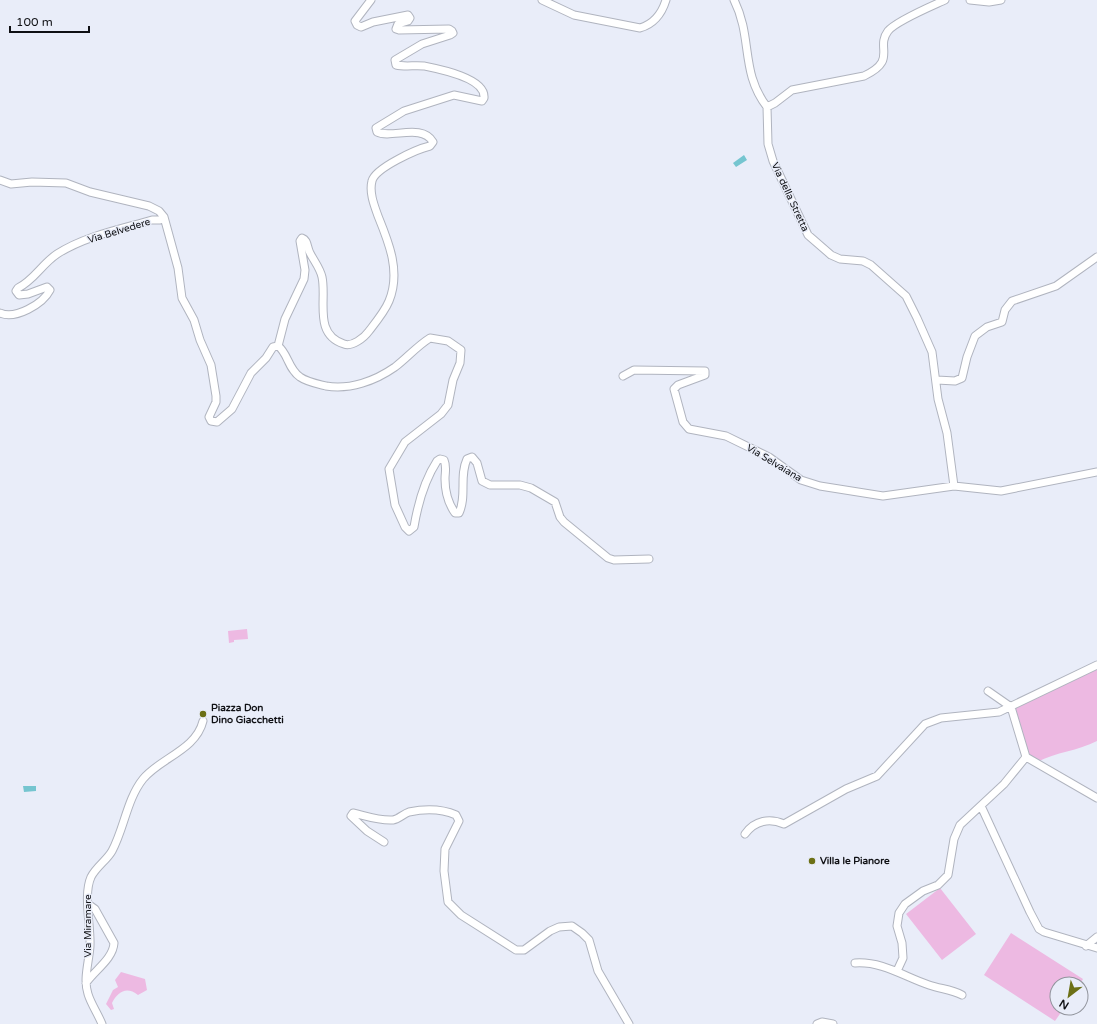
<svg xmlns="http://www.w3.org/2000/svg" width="1097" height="1024" viewBox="0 0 1097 1024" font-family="'Varela Round',sans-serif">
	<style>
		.green { fill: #edb9e2 }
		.water { fill: #75c5d0 }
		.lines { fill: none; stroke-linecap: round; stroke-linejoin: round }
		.minor-casing { stroke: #b0b4bf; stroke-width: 9 }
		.minor { stroke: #fff; stroke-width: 7 }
		.poi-dot { fill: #6c7016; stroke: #e9edf9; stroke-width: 1.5 }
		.labels { text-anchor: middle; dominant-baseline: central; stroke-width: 3; stroke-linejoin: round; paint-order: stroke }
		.street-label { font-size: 10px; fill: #0f1014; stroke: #e9edf9 }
		.poi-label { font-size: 10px; font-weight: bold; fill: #0f1014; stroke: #e9edf9; text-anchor: start }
	</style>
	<rect width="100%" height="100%" fill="#e9edf9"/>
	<!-- green -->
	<path class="green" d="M247,629L248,639L234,640V642L229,643L228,631Z
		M1097,667V741C1078,751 1056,752 1037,762L1028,757L1015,708Z
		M940,888L976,934L942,960L906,914Z
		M1011,933L1083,979L1080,984H1057V1008H1064L1055,1021L984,975Z
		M121,972L145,979L147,990L138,995C127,986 118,991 112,1003L114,1009L111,1010L106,1004L113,990L118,987L115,980Z"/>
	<!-- water -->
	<path class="water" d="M744,155L747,160L736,167L733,163Z
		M23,786H36V791L24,792Z"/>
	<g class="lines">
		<!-- minor casing -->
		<g class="minor-casing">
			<path id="minor" d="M542,0L574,15L640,28C654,24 662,13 666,0
				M734,0C753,38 740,72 767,107
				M970,0L989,2L1001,0
				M767,107L768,144L773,161L808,235L831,255L840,259L863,261L871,265L906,296L917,318L932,352L938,399L947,433L954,486
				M767,107L775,103L792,90L864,76C898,60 875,48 888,31C896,21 932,6 945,0
				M0,180L11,184L32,182L66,183L90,192L149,206L159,211L164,217L178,268L182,298L194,320L200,340L211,365L216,396V402L209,417L211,421L217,422L232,409L251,373L266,358L273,347L278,346
				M0,313C15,320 43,304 50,290L47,287L28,294L19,295L16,291L18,288C34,280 42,264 57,254C85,236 121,229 152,220H160L164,217
				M278,346L285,319L304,279L305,270L300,241L302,238C308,240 307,248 310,253C314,261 320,268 322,277C327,300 313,334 344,344C352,347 364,338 369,331C376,322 385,311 389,301C401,272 389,243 378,216C374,205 369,192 372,181C375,168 417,149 430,146L433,142C422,123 391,139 377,132L376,128L404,111L454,95L482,101L484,98C486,78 439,69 424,66C415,65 405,67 396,65L395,60L422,44L450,35L453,33L452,31L449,29L399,30L396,29L398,24L408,21L410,18L408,15L373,22L361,27L357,25L355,21L371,0
				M278,346C288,353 288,369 300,377C307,382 318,384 326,386C350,390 375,381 395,367C407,358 417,346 430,338L448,341L461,350L460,363L453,380L448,405L441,414L405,442L389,469L395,505L405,527L409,531L414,527C418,503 424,481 437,461L440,459L444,460C447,467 445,472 445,479C445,490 448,503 455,513H459C467,496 459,476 467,459L472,457L477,463L482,481L490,485H520L531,488L555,502L560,517L564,522L608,558L614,560L649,559
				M623,376L634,370L705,371V375L678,385L674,389L683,422L689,429L726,436L769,457L801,480L820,486L883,496L954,486L1001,491L1097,472
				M937,380L955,381L962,378L967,357L975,336L987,327L1002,322L1005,310L1012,301L1056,286L1097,257
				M988,691L1011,707
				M1011,707L1026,757
				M1026,757L1097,798
				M981,806L1030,912L1039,929L1044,932L1097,948
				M745,834C755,820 770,818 784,824L846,789L877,776L925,724L941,718L999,712L1097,665
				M384,842L367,831L351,816L353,813C366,816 379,821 393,820C399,819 403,814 409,812C424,809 442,809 456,815L459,821L445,849L444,871L448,902L461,915L516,950H524L550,931L559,927L572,926L582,933L589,940L598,971L629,1024
				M1086,946L1097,937
				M855,963C882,961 905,977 929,985C940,989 951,989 962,995
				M897,971L903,958L902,943L897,926L899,913L905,904L923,891L938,885L948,875L954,839L960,825L1004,784L1026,757
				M86,983C95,970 113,959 114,943L95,909L88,904
				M102,1024C98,1014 91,1004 88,994C83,979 89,962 90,946C91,926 83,895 91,877C96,867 107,860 112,851C124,829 127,799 143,779C160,758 196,750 203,721
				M817,1024L822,1022L833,1024"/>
		</g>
		<!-- minor -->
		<use href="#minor" class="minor"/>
	</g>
	<!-- markers -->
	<g class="poi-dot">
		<circle cx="203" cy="714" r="4"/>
		<circle cx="812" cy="861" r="4"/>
	</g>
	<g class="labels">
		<!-- street labels -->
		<g class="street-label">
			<text transform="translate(790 197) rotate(65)">Via della Stretta</text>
			<text transform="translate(119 231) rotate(-17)">Via Belvedere</text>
			<text transform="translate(774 463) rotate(31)">Via Selvaiana</text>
			<text transform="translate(88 926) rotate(-90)">Via Miramare</text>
		</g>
		<!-- poi labels -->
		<g class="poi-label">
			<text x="211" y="708">Piazza Don<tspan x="211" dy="12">Dino Giacchetti</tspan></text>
			<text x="820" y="861">Villa le Pianore</text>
		</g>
	</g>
	<!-- north arrow -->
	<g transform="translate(1069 996) rotate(211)"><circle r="19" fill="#e9edf9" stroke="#92959d"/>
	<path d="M0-3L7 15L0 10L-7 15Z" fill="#6c7016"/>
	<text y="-6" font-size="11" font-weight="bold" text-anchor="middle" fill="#0f1014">N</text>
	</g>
	<!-- scale -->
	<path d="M10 26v6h79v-6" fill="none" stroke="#0f1014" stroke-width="2"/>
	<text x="16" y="26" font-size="12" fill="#0f1014" stroke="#e9edf9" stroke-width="3" paint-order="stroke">100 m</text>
</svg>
